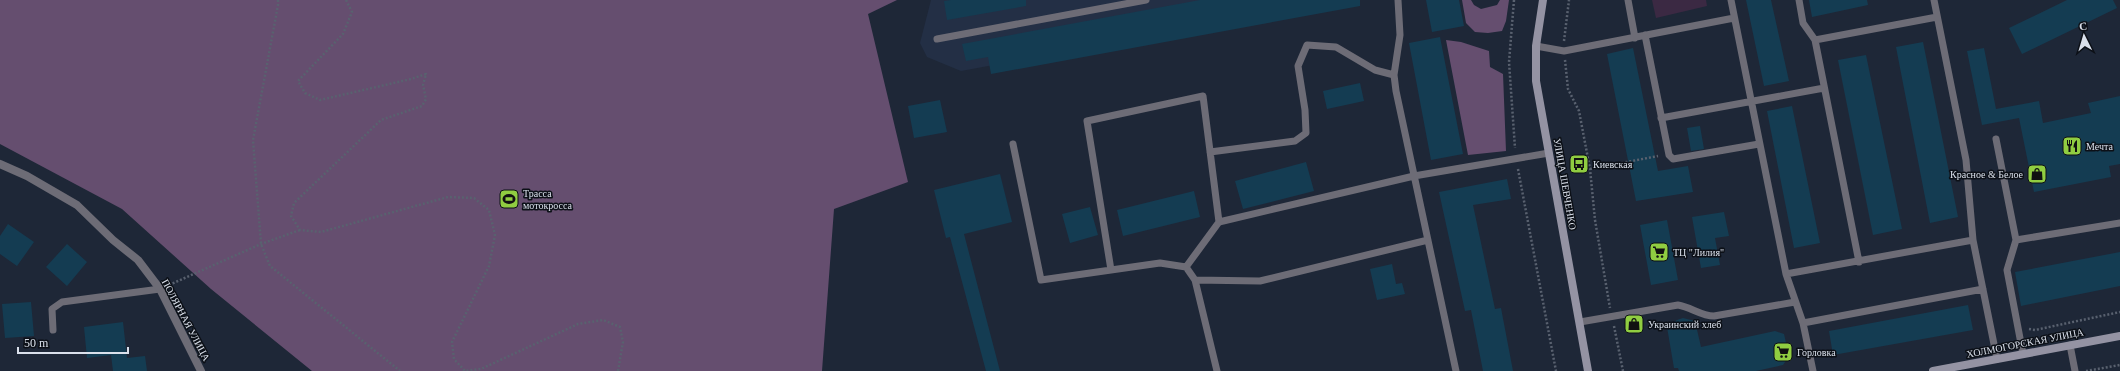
<svg xmlns="http://www.w3.org/2000/svg" width="2120" height="371" viewBox="0 0 2120 371" font-family="Georgia,serif">
	<style>
		.built { fill: #232f45 }
		.green { fill: #3b2943 }
		.forest { fill: #654e6f }
		.building { fill: #143c52 }
		.lines { fill: none; stroke-linecap: round; stroke-linejoin: round }
		.path { stroke: #59616f; stroke-width: 2.5; stroke-dasharray: 2 2; stroke-linecap: butt }
		.lane { stroke: #6d6c76; stroke-width: 7 }
		.street { stroke: #6d6c76; stroke-width: 8 }
		.secondary { stroke: #9493a3; stroke-width: 8 }
		.labels { text-anchor: middle; dominant-baseline: central; stroke-width: 3; stroke-linejoin: round; paint-order: stroke }
		.poi-label { font-size: 10px; fill: #dae0eb; stroke: #0c1017; text-anchor: start }
		.street-label { font-size: 10px; fill: #dae0eb; stroke: #0c1017 }
	</style>
	<rect width="100%" height="100%" fill="#1e2737"/>
	<!-- built -->
	<path class="built" d="M931,0H1346L961,71L927,57L920,43Z"/>
	<!-- green -->
	<path class="green" d="M1652,0H1706L1707,6L1656,18Z"/>
	<!-- forest -->
	<path class="forest" d="M0,0H897L868,14L908,182L834,209L822,371H312L211,289L122,209L0,144Z
		M1462,0H1471L1474,5L1481,9L1497,5L1500,0H1509L1506,21L1502,31L1488,33L1475,32L1466,23Z
		M1446,40L1461,42L1489,51L1490,67L1503,74L1506,151L1468,155Z"/>
	<!-- building -->
	<path class="building" d="M951,0H1026V6L947,20L944,1Z
		M1200,0H1360V6L991,74L988,57L966,61L962,44Z
		M1426,0H1459L1464,26L1432,32Z
		M1746,0H1771L1789,81L1764,86Z
		M1809,0H1867L1868,5L1812,17Z
		M2067,0H2113L2117,8L2022,54L2009,28Z
		M1440,37L1463,154L1431,160L1409,43Z
		M1923,42L1958,217L1930,223L1896,47Z
		M1633,48L1658,171L1688,166L1693,192L1636,201L1607,54Z
		M1984,48L1996,109L2039,101L2043,123L2091,113L2088,103L2120,96V164L2109,166L2111,177L2034,192L2019,118L1982,125L1967,51Z
		M1866,55L1902,229L1873,235L1838,60Z
		M1360,83L1364,101L1327,109L1323,91Z
		M940,100L947,132L914,138L908,106Z
		M1792,106L1820,243L1794,248L1767,111Z
		M1700,126L1704,149L1691,151L1687,128Z
		M1306,162L1314,191L1243,209L1235,181Z
		M1000,174L1012,222L964,234L1000,371H986L950,237L946,238L934,190Z
		M1507,179L1511,199L1473,205L1495,309L1501,308L1513,371H1483L1471,310L1465,311L1439,192Z
		M1194,191L1200,217L1123,236L1117,210Z
		M1090,207L1098,235L1070,243L1062,214Z
		M1724,212L1729,236L1715,238L1720,265L1701,268L1692,217Z
		M1667,220L1678,280L1651,285L1640,225Z
		M8,224L34,242L17,266L0,254V236Z
		M67,244L87,262L67,286L46,267Z
		M2120,252V286L2021,306L2015,272Z
		M1392,264L1396,284L1402,283L1405,294L1377,300L1370,269Z
		M31,302L34,336L5,338L2,304Z
		M1968,305L1973,330L1833,355L1829,331Z
		M1683,318L1695,321L1701,347L1775,331L1784,334L1789,356L1783,365L1756,371H1679L1678,368H1674L1667,327L1677,320Z
		M123,322L127,358L145,356L147,371H113L111,355L87,358L84,327Z"/>
	<g class="lines">
		<!-- path -->
		<path class="path" d="M278,0V5L253,140L261,244L270,266L400,371
			M346,0L352,12L343,34L298,81L305,93L320,100L411,79L426,74L423,85L426,99L422,106L381,120L294,203L291,216L300,230L321,232L448,197L474,198L489,210L495,235L489,266L452,342L454,359L465,371L481,369L578,324L603,320L620,327L623,342L618,371
			M1514,0L1509,62L1515,148
			M1564,41L1569,0
			M1565,60L1568,89L1579,111L1590,169L1595,220L1610,308
			M1518,169L1556,371
			M1590,169L1658,156
			M169,285L261,244L300,230
			M1614,326L1623,371
			M2029,329L2035,330L2120,312
			M2086,371L2120,365"/>
		<!-- lane -->
		<path class="lane" d="M1398,0L1400,35L1394,75L1396,91L1456,371
			M1628,0L1635,38
			M1731,0L1786,274L1973,240
			M1799,0L1803,23L1815,40
			M1934,0L1966,160L1973,240L1997,359
			M1645,35L1669,155L1673,159L1759,144
			M937,39L1146,0
			M1536,46L1564,51L1734,18
			M1661,118L1824,88
			M1996,139L2016,240L2007,270L2023,354
			M1013,144L1041,280L1160,263L1186,267L1195,280L1217,371
			M1210,152L1295,141L1306,133L1305,110L1298,66L1307,45L1336,47L1375,70L1394,75
			M2016,240L2120,223
			M1859,262L1815,40L1937,17
			M1186,267L1219,222L1414,176L1549,153
			M1111,270L1087,121L1203,96L1219,222
			M1786,274L1803,323L1813,371
			M1195,280L1260,281L1428,240
			M1580,322L1678,305C1691,307 1701,316 1714,316L1795,302
			M1803,323L1983,289
			M53,330L52,309L62,302L160,289
			M2070,345L2075,371"/>
		<!-- street -->
		<path class="street" d="M0,164L27,176L77,205L113,240L138,260L160,289L201,371"/>
		<!-- secondary -->
		<path class="secondary" d="M1543,0L1536,46V81L1588,371
			M1933,371L2120,336"/>
	</g>
	<!-- icons -->
	<defs>
		<g id="restaurant-square" transform="scale(1)"><rect x="-9" y="-9" width="18" height="18" rx="4" fill="#90cd41" stroke="#0c1017"/><path d="M-5-6h1v4h1v-4h1v4h1v-4h1v5L-1.5 .5V6h-2V.5L-5-1ZM5-6V6H3V1.5H1.5Q1.5-4 5-6Z" fill="#111"/></g>
		<g id="bus-square" transform="scale(1)"><rect x="-9" y="-9" width="18" height="18" rx="4" fill="#90cd41" stroke="#0c1017"/><path d="M-5-6H5V4H4V6H2V4H-2V6H-4V4H-5ZM-3.5-4V0h7V-4ZM-3.5 1.2v1.5H-2V1.2ZM2 1.2v1.5H3.5V1.2Z" fill="#111"/></g>
		<g id="shop-square" transform="scale(1)"><rect x="-9" y="-9" width="18" height="18" rx="4" fill="#90cd41" stroke="#0c1017"/><path d="M-5-2.5h2.3a2.7 3.5 0 0 1 5.4 0H5L5.5 6h-11ZM-1.5-2.5h3a1.5 2.3 0 0 0-3 0Z" fill="#111"/></g>
		<g id="stadium-square" transform="scale(1)"><rect x="-9" y="-9" width="18" height="18" rx="4" fill="#90cd41" stroke="#0c1017"/><path d="M0-5a6.5 5 0 1 0 0 10a6.5 5 0 1 0 0-10ZM-3.5-1.8h7v3.6h-7Z" fill="#111"/></g>
		<g id="supermarket-square" transform="scale(1)"><rect x="-9" y="-9" width="18" height="18" rx="4" fill="#90cd41" stroke="#0c1017"/><path d="M-6-5.5h2.5l.6 2H6L4.5 2H-2.5L-4.4-4H-6ZM-1.5 3.2a1.3 1.3 0 1 0 .1 0ZM3 3.2a1.3 1.3 0 1 0 .1 0Z" fill="#111"/></g>
	</defs>
	<g fill-rule="evenodd">
		<use href="#restaurant-square" x="2072" y="146"/>
		<use href="#bus-square" x="1579" y="164"/>
		<use href="#shop-square" x="2037" y="174"/>
		<use href="#stadium-square" x="509" y="199"/>
		<use href="#supermarket-square" x="1659" y="252"/>
		<use href="#shop-square" x="1634" y="324"/>
		<use href="#supermarket-square" x="1783" y="352"/>
	</g>
	<g class="labels">
		<!-- poi labels -->
		<g class="poi-label">
			<text x="2086" y="146">Мечта</text>
			<text x="1593" y="164">Киевская</text>
			<text x="2023" y="174" text-anchor="end">Красное &amp; Белое</text>
			<text x="523" y="193">Трасса<tspan x="523" dy="12">мотокросса</tspan></text>
			<text x="1673" y="252">ТЦ "Лилия"</text>
			<text x="1648" y="324">Украинский хлеб</text>
			<text x="1797" y="352">Горловка</text>
		</g>
		<!-- street labels -->
		<g class="street-label">
			<text transform="translate(1565 184) rotate(80)">УЛИЦА ШЕВЧЕНКО</text>
			<text transform="translate(186 320) rotate(62)">ПОЛЯРНАЯ УЛИЦА</text>
			<text transform="translate(2025 343) rotate(-11)">ХОЛМОГОРСКАЯ УЛИЦА</text>
		</g>
	</g>
	<!-- north arrow -->
	<g transform="translate(2084 36) rotate(355)" stroke="#0c1017" stroke-width="3" paint-order="stroke">
	<path d="M0-3L7 15L0 10L-7 15Z" fill="#dae0eb"/>
	<text y="-6" font-size="11" font-weight="bold" text-anchor="middle" fill="#dae0eb">С</text>
	</g>
	<!-- scale -->
	<path d="M18 347v6h110v-6" fill="none" stroke="#dae0eb" stroke-width="2"/>
	<text x="24" y="347" font-size="12" fill="#dae0eb" stroke="#0c1017" stroke-width="3" paint-order="stroke">50 m</text>
</svg>
